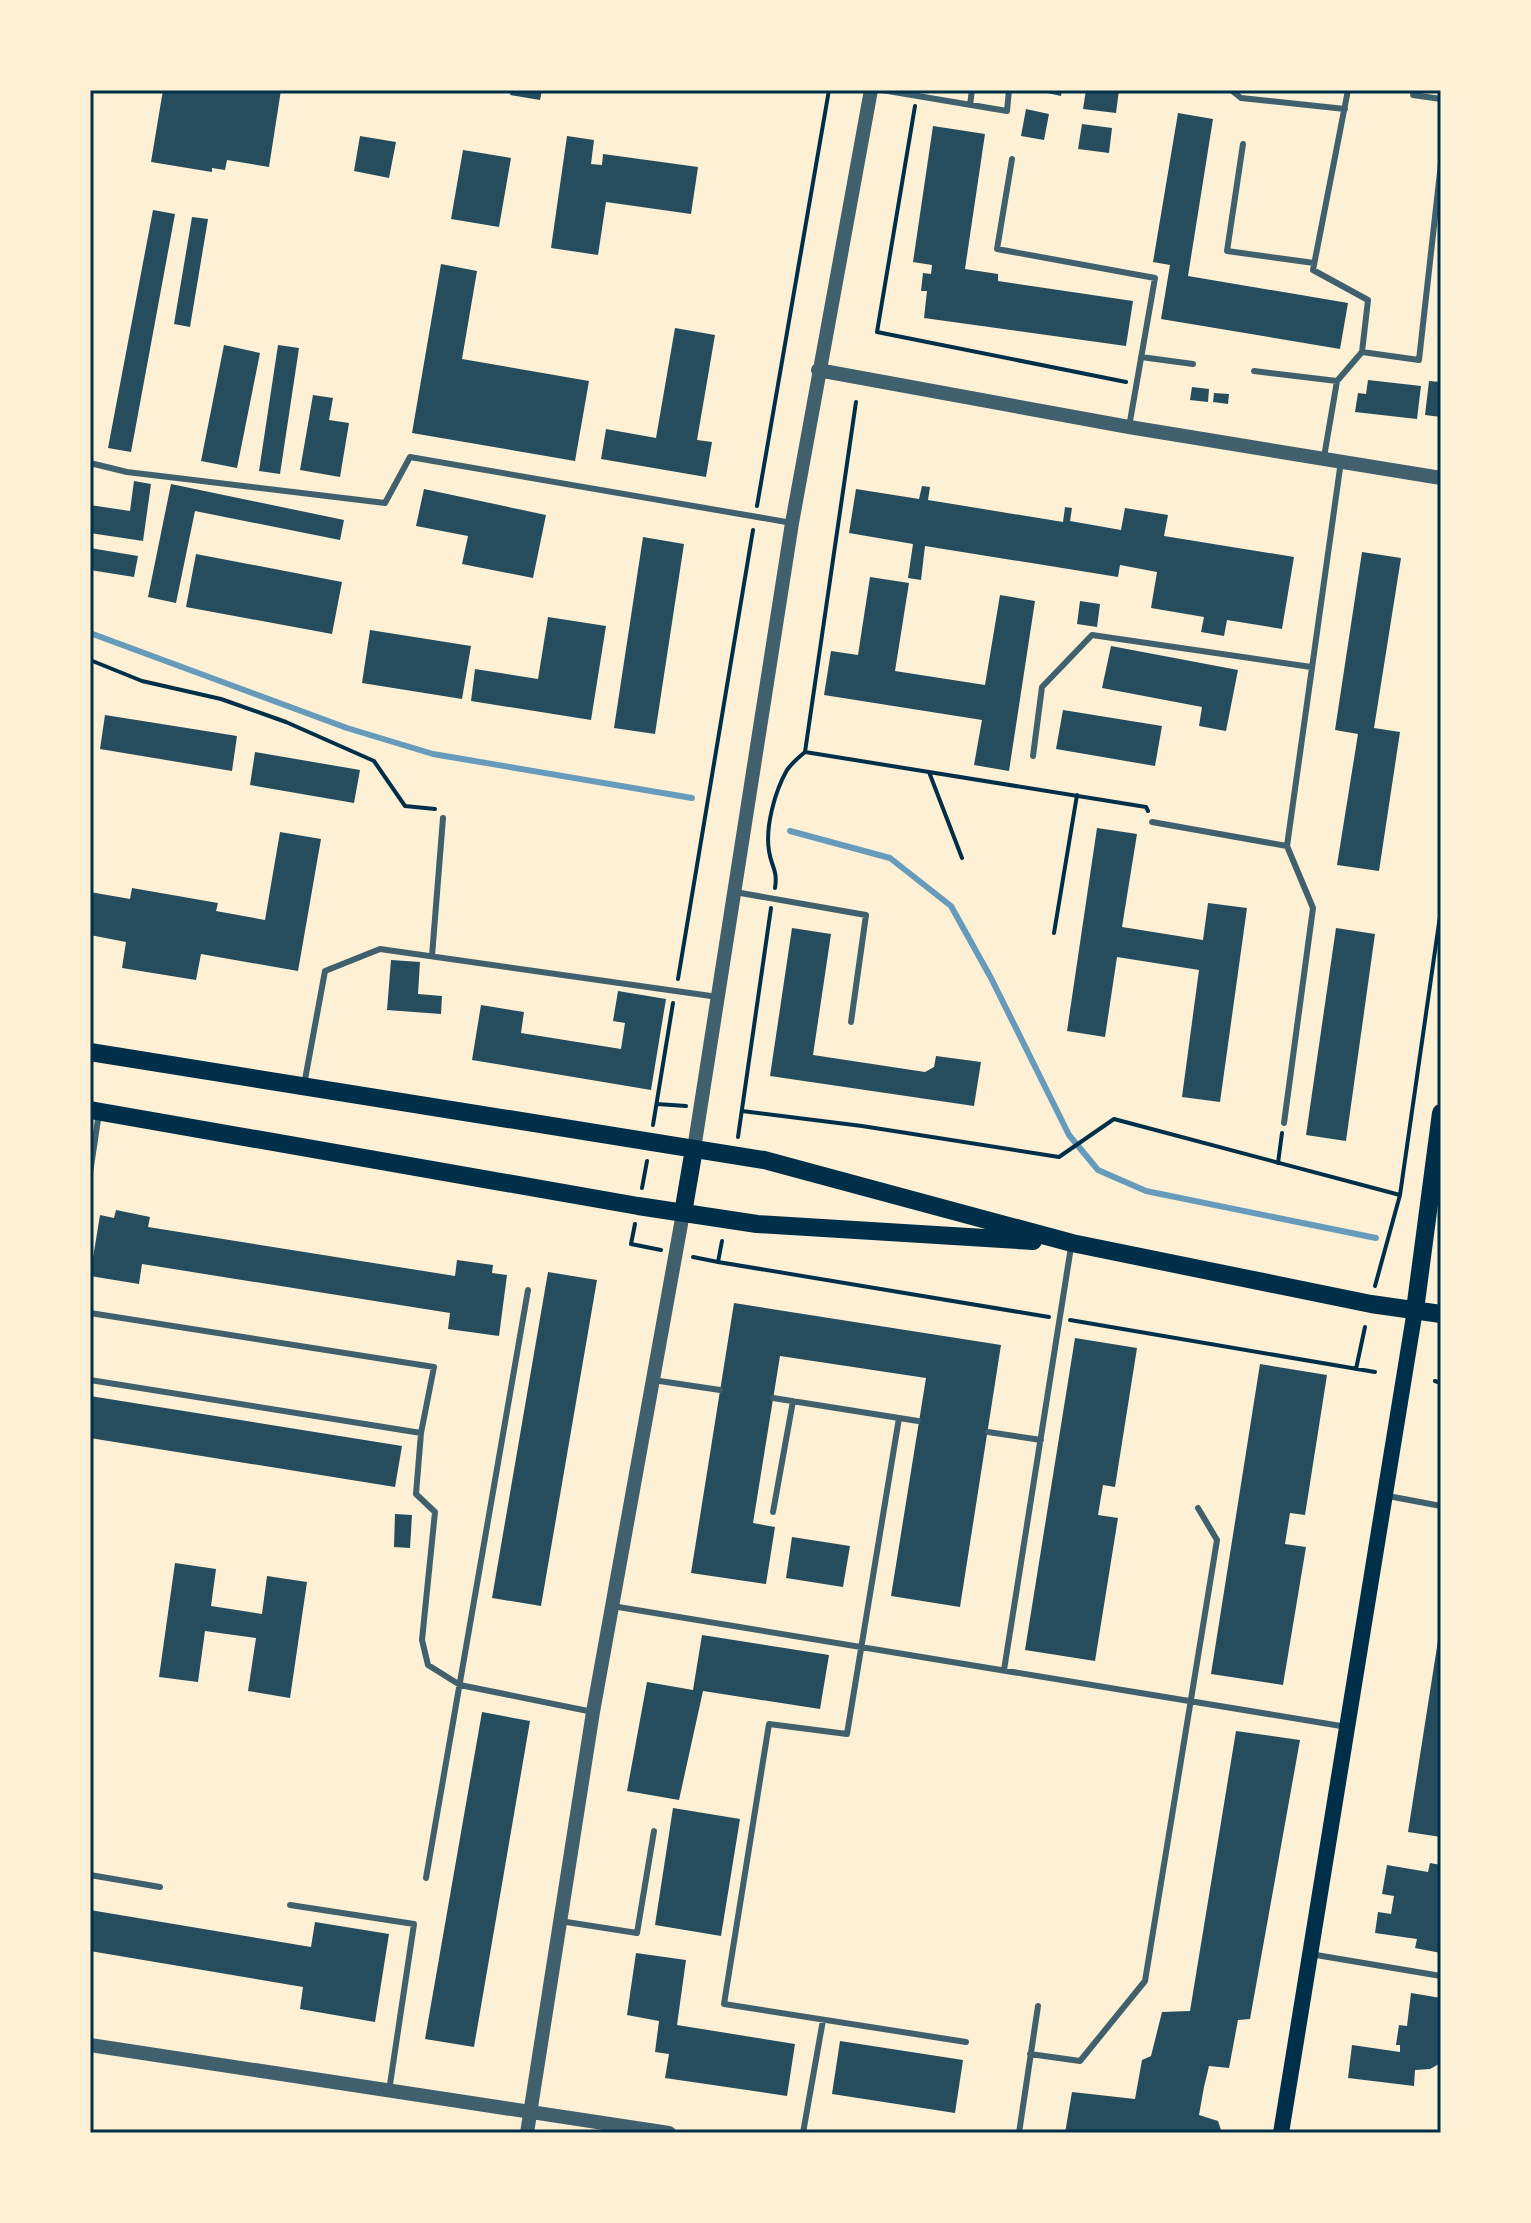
<svg xmlns="http://www.w3.org/2000/svg" width="1531" height="2223" viewBox="0 0 1531 2223" font-family="'DejaVu Sans',sans-serif">
	<style>
		.lines { fill: none; stroke-linecap: round; stroke-linejoin: round }
		.stream { stroke: #669bbc; stroke-width: 6 }
		.building { fill: #264d5e }
		.path { stroke: #003049; stroke-width: 4 }
		.service { stroke: #3f606c; stroke-width: 6 }
		.tertiary { stroke: #3f606c; stroke-width: 14 }
		.secondary { stroke: #003049; stroke-width: 16 }
		.primary { stroke: #003049; stroke-width: 18 }
		.neatline { fill: none; stroke: #003049; stroke-width: 3 }
	</style>
	<rect width="100%" height="100%" fill="#fdf0d5"/>
	<g class="lines">
		<!-- stream -->
		<path class="stream" d="M90,633L347,728L433,754L692,798
			M790,831L890,858L951,906L991,978L1069,1135L1098,1170L1146,1191L1376,1238"/>
	</g>
	<!-- building -->
	<path class="building" d="M163,90L245,92V90H281L269,167L227,160L225,170L212,168V172L151,162Z
		M511,90H542L540,100L510,95Z
		M1033,90H1062L1061,96Z
		M1086,90H1119L1116,113L1083,109Z
		M1026,109L1049,114L1044,140L1021,136Z
		M1178,113L1213,119L1188,276L1348,303L1340,349L1161,319L1170,265L1153,262Z
		M1082,124L1112,128L1109,153L1078,149Z
		M933,126L985,134L965,269L998,274V281L1133,301L1126,346L924,318L927,291H921L923,273L931,274L932,265L913,262Z
		M360,136L396,142L389,178L354,171Z
		M567,136L594,140L591,164L602,165L603,154L698,167L691,214L606,202L598,255L551,248Z
		M463,150L511,158L499,227L451,219Z
		M153,210L175,214L131,452L108,448Z
		M192,217L208,219L190,327L174,324Z
		M441,264L477,271L462,359L589,381L575,461L412,433Z
		M675,328L715,335L697,440L712,442L706,477L601,459L606,429L656,438Z
		M224,345L260,353L237,468L201,461Z
		M278,345L299,348L280,474L259,471Z
		M1368,380L1421,386L1417,419L1355,412L1358,393L1366,394Z
		M1429,381L1441,382V417L1425,415Z
		M1192,387L1209,389L1208,402L1190,400Z
		M1214,393L1229,394L1228,404L1213,402Z
		M313,395L333,398L329,420L349,423L340,477L300,470Z
		M134,481L151,484L143,541L90,533V505L130,511Z
		M171,484L344,520L340,540L195,511L176,603L148,597Z
		M922,486L930,487L928,500L1063,522L1065,507L1072,508L1070,521L1121,530L1125,508L1168,515L1164,536L1294,557L1282,629L1227,620L1224,636L1201,632L1204,617L1151,608L1157,572L1120,565L1118,577L925,546L921,580L908,578L913,544L849,533L856,489L919,499Z
		M424,489L546,515L533,578L462,564L468,536L416,526Z
		M643,537L684,544L655,734L614,728Z
		M90,548L138,556L134,577L90,570Z
		M1362,552L1401,558L1374,728L1400,732L1379,871L1337,865L1358,734L1335,730Z
		M196,554L342,582L332,634L186,607Z
		M870,577L909,583L895,671L985,685L1000,595L1035,601L1009,771L974,765L982,720L824,695L831,651L858,655Z
		M1080,601L1100,604L1097,627L1077,624Z
		M548,617L606,626L591,720L471,701L475,669L538,679Z
		M370,630L471,646L462,699L362,683Z
		M1111,646L1238,670L1226,731L1199,726L1202,707L1102,688Z
		M1063,710L1162,726L1155,766L1056,749Z
		M105,715L237,736L232,771L100,749Z
		M255,752L360,770L354,803L250,785Z
		M1097,828L1137,834L1122,927L1203,940L1208,903L1247,908L1220,1102L1182,1097L1199,970L1117,957L1105,1037L1067,1031Z
		M280,832L321,839L298,971L201,954L196,980L122,968L126,942L90,935V892L130,899L132,888L218,903L216,911L265,920Z
		M792,928L831,934L813,1055L925,1072L934,1067L936,1056L981,1062L974,1106L770,1076Z
		M1336,928L1375,934L1346,1141L1306,1135Z
		M391,960L420,962L418,994L442,996L441,1014L387,1010Z
		M618,991L666,999L651,1090L472,1060L481,1005L524,1012L521,1033L621,1049L625,1023L613,1021Z
		M116,1210L150,1217L148,1227L455,1276L457,1260L493,1265L492,1273L507,1275L499,1336L448,1329L450,1313L142,1264L139,1284L90,1276L100,1215L114,1218Z
		M548,1272L597,1280L541,1606L492,1598Z
		M734,1303L1001,1345L960,1607L891,1596L926,1378L780,1356L753,1523L775,1527L766,1584L691,1573Z
		M1075,1338L1137,1348L1115,1487L1103,1485L1098,1515L1118,1518L1095,1661L1025,1650Z
		M1260,1364L1327,1375L1305,1515L1290,1513L1285,1544L1306,1547L1283,1685L1211,1674Z
		M90,1396L402,1446L395,1487L90,1438Z
		M395,1514L412,1515L410,1548L394,1547Z
		M792,1537L850,1546L843,1587L786,1578Z
		M175,1563L216,1569L211,1606L262,1614L267,1576L307,1582L290,1698L248,1691L256,1638L205,1631L198,1682L159,1677Z
		M1439,1634H1441V1837L1408,1832Z
		M702,1635L829,1655L820,1709L703,1691L679,1800L627,1791L647,1682L693,1690Z
		M482,1712L530,1721L474,2047L425,2039Z
		M1236,1731L1300,1740L1250,2019L1238,2020L1229,2068L1209,2066L1204,2087L1199,2115L1218,2121L1222,2133H1065L1072,2092L1135,2099L1142,2060L1151,2056L1162,2012L1190,2011Z
		M673,1808L740,1819L721,1936L655,1925Z
		M1430,1863L1441,1865V1953L1415,1948L1417,1939L1375,1933L1378,1912L1391,1914L1394,1896L1382,1894L1387,1865L1428,1872Z
		M90,1910L311,1947L315,1922L389,1934L375,2022L300,2009L303,1987L90,1951Z
		M636,1953L686,1960L677,2025L795,2044L787,2096L665,2078L669,2054L655,2052L659,2021L627,2015Z
		M1411,1993L1441,1998L1438,2052L1441,2063L1430,2069L1415,2070L1414,2086L1348,2078L1352,2045L1400,2052V2045H1396L1399,2025L1407,2026Z
		M840,2041L963,2060L955,2113L832,2094Z"/>
	<g class="lines">
		<!-- path -->
		<path class="path" d="M915,106L877,332L1126,382
			M757,506L829,90
			M90,660L142,681L221,699L286,722L374,761L405,806L435,809
			M805,752L1146,807L1148,811
			M929,772L962,858
			M775,888C778,870 771,866 769,851C765,827 775,791 787,770C792,763 799,757 805,752L856,402
			M1054,933L1077,795
			M678,979L753,530
			M657,1104L686,1106
			M742,1111L862,1126L1059,1157L1114,1119L1400,1195
			M653,1125L673,1003
			M738,1137L771,908
			M1278,1163L1282,1133
			M642,1188L647,1161
			M635,1224L631,1244L661,1250
			M722,1241L718,1262L1049,1317
			M693,1257L718,1262
			M1375,1286L1400,1195L1441,909
			M1070,1320L1375,1372
			M1356,1369L1365,1327
			M1435,1381L1441,1383"/>
		<!-- service -->
		<path class="service" d="M882,90L1007,111L1009,90
			M1231,90L1241,98L1345,109
			M1414,90L1413,95L1441,99
			M970,105L972,90
			M1243,144L1227,251L1314,263
			M1012,159L997,249L1155,278L1129,427
			M1362,352L1419,360L1441,163
			M1141,357L1193,364
			M1254,371L1337,381
			M1324,457L1337,381L1362,352L1368,300L1313,270L1348,90
			M90,463L127,472L385,503L410,457L792,523
			M1033,756L1042,687L1092,635L1311,667
			M1152,822L1287,846
			M735,892L866,915L851,1022
			M432,956L443,818
			M304,1085L325,971L380,949L718,997
			M1284,1123L1313,908L1287,846L1341,461
			M90,1173L99,1113
			M90,1313L434,1367L421,1433L416,1494L435,1512L422,1640L428,1665L460,1685L593,1712
			M90,1380L421,1433
			M653,1380L720,1390
			M773,1398L918,1421
			M899,1418L847,1734L769,1724L724,2004L966,2042
			M988,1432L1041,1440
			M1388,1496L1441,1506
			M773,1512L793,1401
			M612,1606L1347,1727
			M1004,1670L1071,1247
			M90,1875L160,1887
			M426,1878L528,1290
			M290,1905L414,1924L389,2091
			M560,1921L637,1933L654,1831
			M1310,1954L1441,1976
			M1030,2054L1080,2061L1145,1981L1217,1540L1198,1508
			M803,2133L823,2020
			M1019,2133L1038,2006"/>
		<!-- tertiary -->
		<path class="tertiary" d="M818,370L1129,427L1441,478
			M694,1149L792,523L871,90
			M90,2045L669,2133
			M527,2133L593,1712L683,1213"/>
		<!-- secondary -->
		<path class="secondary" d="M1281,2133L1415,1310"/>
		<!-- primary -->
		<path class="primary" d="M90,1052L764,1160L1072,1243L1371,1304L1441,1314
			M90,1110L638,1206L757,1224L1033,1241
			M683,1213L694,1149
			M1415,1310L1441,1113"/>
	</g>
	<!-- border -->
	<rect width="1531" height="2223" fill="none" stroke="#fdf0d5" stroke-width="184"/>
	<rect x="92" y="92" width="1347" height="2039" class="neatline"/>
</svg>
